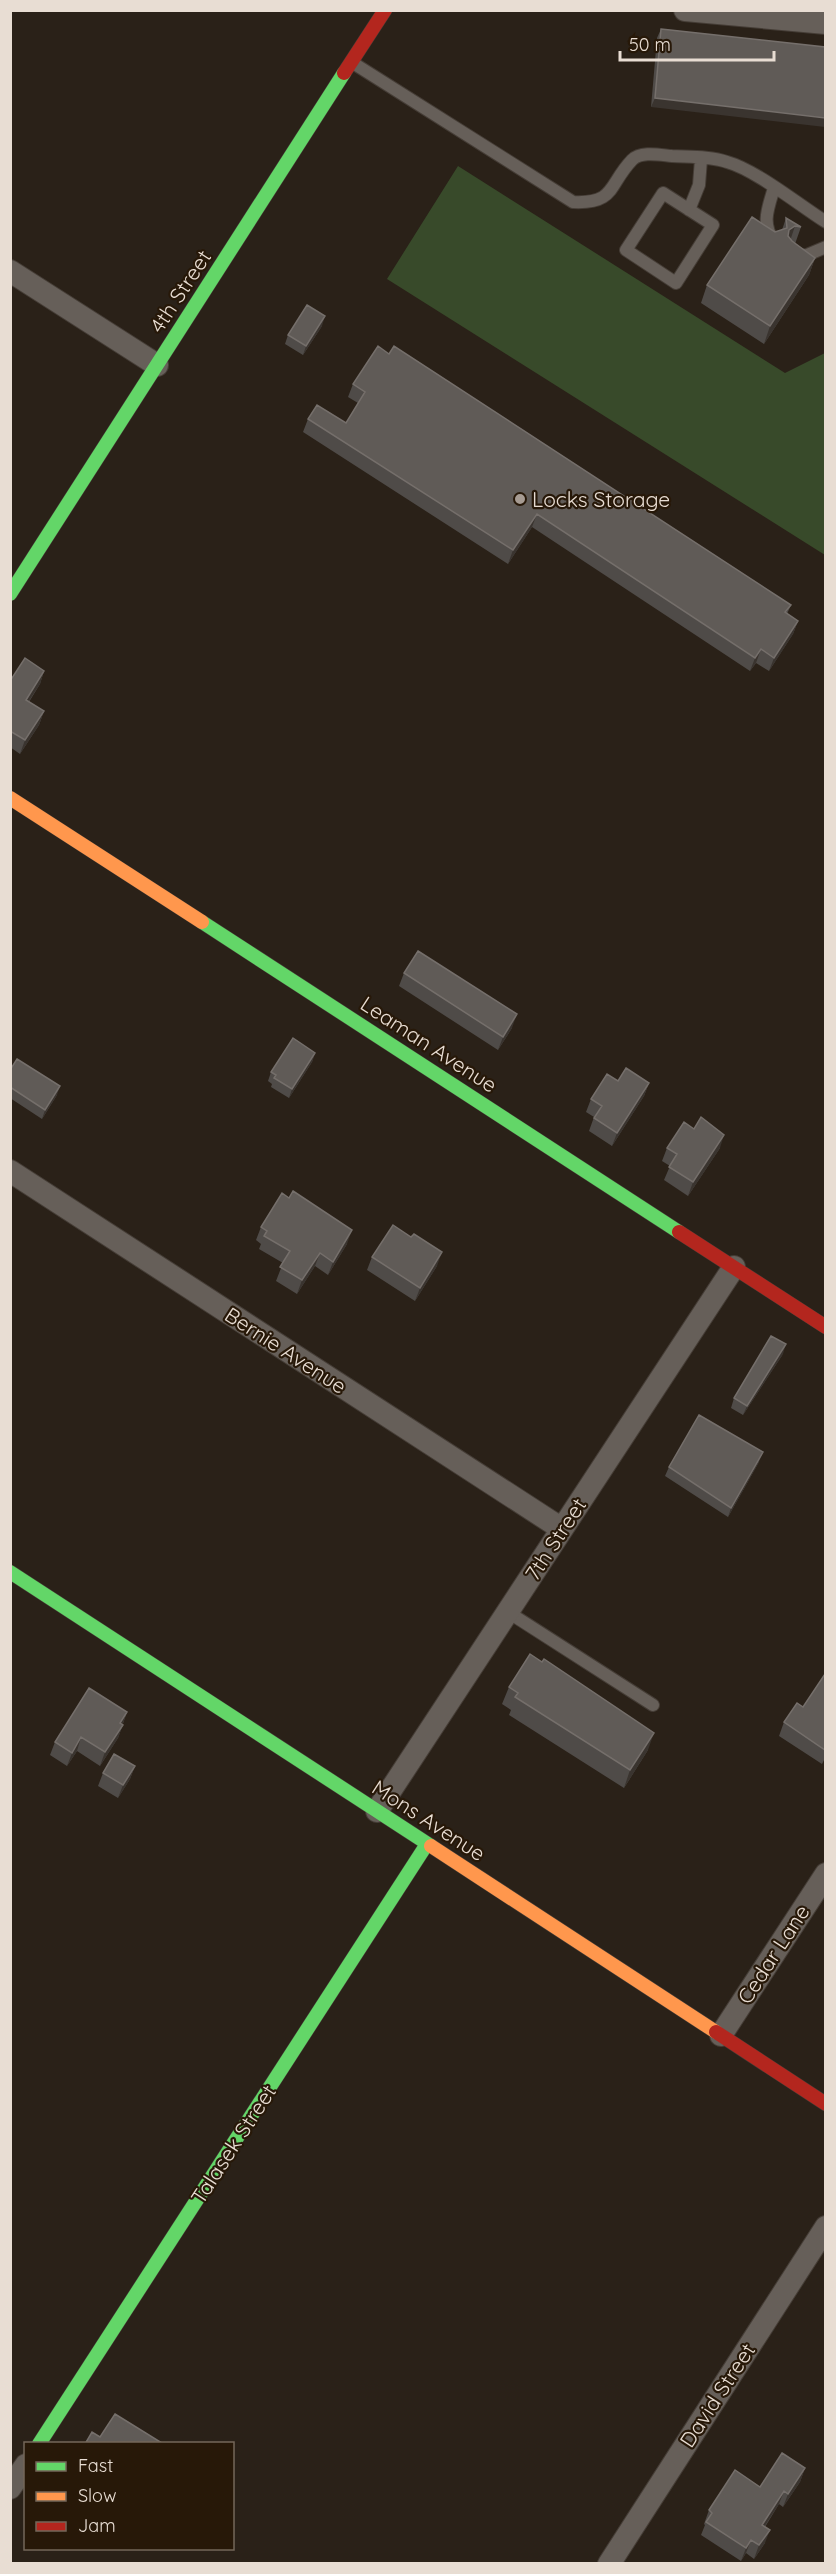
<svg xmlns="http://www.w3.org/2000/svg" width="836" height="2574" viewBox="0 0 836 2574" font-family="Quicksand,sans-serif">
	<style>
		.green { fill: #384a2a }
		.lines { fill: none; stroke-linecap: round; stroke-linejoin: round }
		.lane-casing { stroke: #453d36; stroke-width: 14 }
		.street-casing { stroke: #453d36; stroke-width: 24 }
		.fast-casing { stroke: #453d36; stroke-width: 15 }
		.slow-casing { stroke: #453d36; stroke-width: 15 }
		.jam-casing { stroke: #453d36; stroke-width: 15 }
		.lane { stroke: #665f59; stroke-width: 12 }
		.street { stroke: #665f59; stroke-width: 22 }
		.fast { stroke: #63d668; stroke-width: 14 }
		.slow { stroke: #ff974d; stroke-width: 14 }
		.jam { stroke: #b3261e; stroke-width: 14 }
		.wall { fill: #4f4b48 }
		.shaded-wall { fill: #3a342f }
		.building { fill: #605b57; stroke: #756f6b; stroke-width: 1.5 }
		.poi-dot { fill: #a69b92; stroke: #271808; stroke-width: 2 }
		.labels { text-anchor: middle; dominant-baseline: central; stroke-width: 4.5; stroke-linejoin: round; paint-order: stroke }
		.street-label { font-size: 21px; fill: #e8ddd3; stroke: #271808 }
		.poi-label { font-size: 21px; fill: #e8ddd3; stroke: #271808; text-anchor: start }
	</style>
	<rect width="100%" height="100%" fill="#2a2118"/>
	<!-- green -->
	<path class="green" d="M458,166L785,373L825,353V555L387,279Z"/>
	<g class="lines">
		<!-- lane casing -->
		<g class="lane-casing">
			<path id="lane" d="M353,63L573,202C616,204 608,185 632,160C641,151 660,155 672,156C689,157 710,156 727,162C756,170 799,205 826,222
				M774,188C768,208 761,224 774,241
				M663,193L713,225L676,283L626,250Z
				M689,210L699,185L701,159
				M796,256L807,255L826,247
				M508,1612L653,1705"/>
		</g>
		<!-- street casing -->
		<g class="street-casing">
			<path id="street" d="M685,10L826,23
				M10,271L157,365
				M10,1171L562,1529
				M377,1811L734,1267
				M721,2035L826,1874
				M10,2488L26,2465
				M609,2564L826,2227"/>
		</g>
		<!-- fast casing -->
		<g class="fast-casing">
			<path id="fast" d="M10,594L344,73
				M202,922L679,1232
				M10,1572L431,1846
				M39,2444L427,1844"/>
		</g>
		<!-- slow casing -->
		<g class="slow-casing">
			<path id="slow" d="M10,798L202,922
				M431,1846L716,2032"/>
		</g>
		<!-- jam casing -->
		<g class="jam-casing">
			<path id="jam" d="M344,73L385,10
				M679,1232L826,1327
				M716,2032L826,2104"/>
		</g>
		<!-- lane -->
		<use href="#lane" class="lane"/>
		<!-- street -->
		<use href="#street" class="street"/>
		<!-- fast -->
		<use href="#fast" class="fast"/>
		<!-- slow -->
		<use href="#slow" class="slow"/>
		<!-- jam -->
		<use href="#jam" class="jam"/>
	</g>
	<!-- wall -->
	<path class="wall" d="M661,29L825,47L651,107L657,38Z
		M786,218L801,227L795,244L815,258L809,275L764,344L701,303L707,285L775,232L782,230Z
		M322,326L303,355L285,344L288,335Z
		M389,354L791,605L787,614L798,621L793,634L769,671L756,663L750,671L532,527L508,564L303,432L308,419L346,423L358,403L348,397L353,384Z
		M44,671L40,684L29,702L44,711L39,725L20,754L10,747V681Z
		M404,973L512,1028L498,1050L399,986Z
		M315,1053L312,1062L289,1098L271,1087L272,1084L268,1081L271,1072Z
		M10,1070L57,1095L42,1119L10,1098Z
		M618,1081L649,1083L644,1096L612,1146L589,1131L594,1117L586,1112L591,1099Z
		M667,1148H720L688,1196L664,1180L670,1166L662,1161Z
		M261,1227L347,1244L328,1275L315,1266L297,1294L276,1281L283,1263L259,1249L261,1244L256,1240Z
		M372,1257L437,1266L415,1301L367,1270Z
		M783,1354L743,1415L731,1408L734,1398Z
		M759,1462L728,1517L665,1476L669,1467Z
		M825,1674V1758L822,1764L779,1736L784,1722L803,1707Z
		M509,1687L648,1750L624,1788L509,1715L511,1710L502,1704Z
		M127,1712L118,1738L100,1766L77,1751L67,1766L50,1755L55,1742Z
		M135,1766L130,1779L118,1798L98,1786L103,1773Z
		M805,2468L800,2482L783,2507L779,2504L765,2527V2543L754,2559L746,2553L741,2561L701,2535L705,2525L704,2524L709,2510Z"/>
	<!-- shaded-wall -->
	<path class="shaded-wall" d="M655,98L825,118V127L651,107Z
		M795,226L789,244L783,248L789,230Z
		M815,258L809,275L764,344L770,326Z
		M325,316L322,326L303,355L306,346Z
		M537,514L532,527L508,564L513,550Z
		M798,621L793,634L769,671L774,658Z
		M761,649L756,663L750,671L755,658Z
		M44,671L40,684L21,713L26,700Z
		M44,711L39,725L20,754L25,740Z
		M517,1014L512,1028L498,1050L503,1037Z
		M315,1053L312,1062L289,1098L292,1089Z
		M649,1083L644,1096L612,1146L617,1133Z
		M60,1086L57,1095L42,1119L45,1110Z
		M724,1135L720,1148L688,1196L693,1182Z
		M352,1230L347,1244L328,1275L333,1262Z
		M442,1252L437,1266L415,1301L420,1288Z
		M320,1253L315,1266L297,1294L302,1280Z
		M786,1344L783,1354L743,1415L747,1406Z
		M763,1452L759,1462L728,1517L731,1508Z
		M127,1712L122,1726L120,1723Z
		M123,1725L118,1738L100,1766L105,1752Z
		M654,1733L648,1750L624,1788L630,1770Z
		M81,1737L77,1751L67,1766L72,1753Z
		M135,1766L130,1779L118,1798L123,1785Z
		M805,2468L800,2482L783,2507L788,2494Z
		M784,2491L779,2504L757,2538L762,2525Z
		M770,2530L765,2543L754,2559L759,2545Z
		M751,2540L746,2553L741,2561L746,2548Z"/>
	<!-- building -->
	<path class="building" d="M661,29L825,47V118L655,98Z
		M752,217L775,232L787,228L786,218L801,227L795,226L789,230L788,236L792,241L815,258L770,326L707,285Z
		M307,305L325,316L306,346L288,335Z
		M378,346L389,354L394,346L791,605L785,612L798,621L774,658L761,649L755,658L537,514L513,550L308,419L317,405L346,423L365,392L353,384Z
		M25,658L44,671L26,700L44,711L25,740L10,731V681Z
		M418,951L517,1014L503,1037L404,973Z
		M293,1038L315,1053L292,1089L274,1078L276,1075L271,1072Z
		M17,1059L60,1086L45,1110L10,1087V1070Z
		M626,1068L649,1083L617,1133L594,1118L602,1106L591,1099L607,1074L618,1081Z
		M701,1117L724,1135L693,1182L669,1167L677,1154L667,1148L684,1122L694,1129Z
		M293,1191L352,1230L333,1262L320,1253L302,1280L280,1267L290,1251L264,1236L267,1231L261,1227L282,1193L289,1198Z
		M393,1225L411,1237L414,1234L442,1252L420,1288L372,1257Z
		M771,1336L786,1344L747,1406L734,1398Z
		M699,1415L763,1452L731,1508L669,1467Z
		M530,1654L542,1662L544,1659L654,1733L630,1770L515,1697L518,1693L509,1687Z
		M825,1674V1750L784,1722L797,1703L803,1707Z
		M89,1688L127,1712L120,1723L123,1725L105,1752L81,1737L72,1753L55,1742Z
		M114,1754L135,1766L123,1785L103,1773Z
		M115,2414L162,2443L85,2444L92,2432L100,2437Z
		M782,2453L805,2468L788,2494L784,2491L762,2525L770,2530L759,2545L751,2540L746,2548L706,2522L712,2513L709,2510L735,2470L760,2487Z"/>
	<!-- markers -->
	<circle class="poi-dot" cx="520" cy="499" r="6"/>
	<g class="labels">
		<!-- street labels -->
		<g class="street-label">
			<text transform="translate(180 291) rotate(-57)">4th Street</text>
			<text transform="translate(429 1044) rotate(33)">Leaman Avenue</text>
			<text transform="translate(286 1350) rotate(33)">Bernie Avenue</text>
			<text transform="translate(555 1539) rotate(-57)">7th Street</text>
			<text transform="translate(429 1820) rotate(33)">Mons Avenue</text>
			<text transform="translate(773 1954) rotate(-57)">Cedar Lane</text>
			<text transform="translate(233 2144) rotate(-57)">Talasek Street</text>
			<text transform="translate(717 2395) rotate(-57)">David Street</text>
		</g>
		<!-- poi labels -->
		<g class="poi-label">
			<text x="532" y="499">Locks Storage</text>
		</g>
	</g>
	<!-- border -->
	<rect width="836" height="2574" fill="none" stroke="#e8ddd3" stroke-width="24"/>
	<!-- legend -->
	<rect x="24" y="2442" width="210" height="108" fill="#271808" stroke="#746759" stroke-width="1.5"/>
	<rect x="36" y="2462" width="30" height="9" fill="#63d668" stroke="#746759" stroke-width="1.5"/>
	<text x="78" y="2472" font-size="18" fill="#e8ddd3">Fast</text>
	<rect x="36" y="2492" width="30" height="9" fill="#ff974d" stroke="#746759" stroke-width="1.5"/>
	<text x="78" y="2502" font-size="18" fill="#e8ddd3">Slow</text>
	<rect x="36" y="2522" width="30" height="9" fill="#b3261e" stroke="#746759" stroke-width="1.5"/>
	<text x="78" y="2532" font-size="18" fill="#e8ddd3">Jam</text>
	<!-- scale -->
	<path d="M620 51v9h154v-9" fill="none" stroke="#e8ddd3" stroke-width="3"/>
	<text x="629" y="51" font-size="18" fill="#e8ddd3" stroke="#271808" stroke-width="4.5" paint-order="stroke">50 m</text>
</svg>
